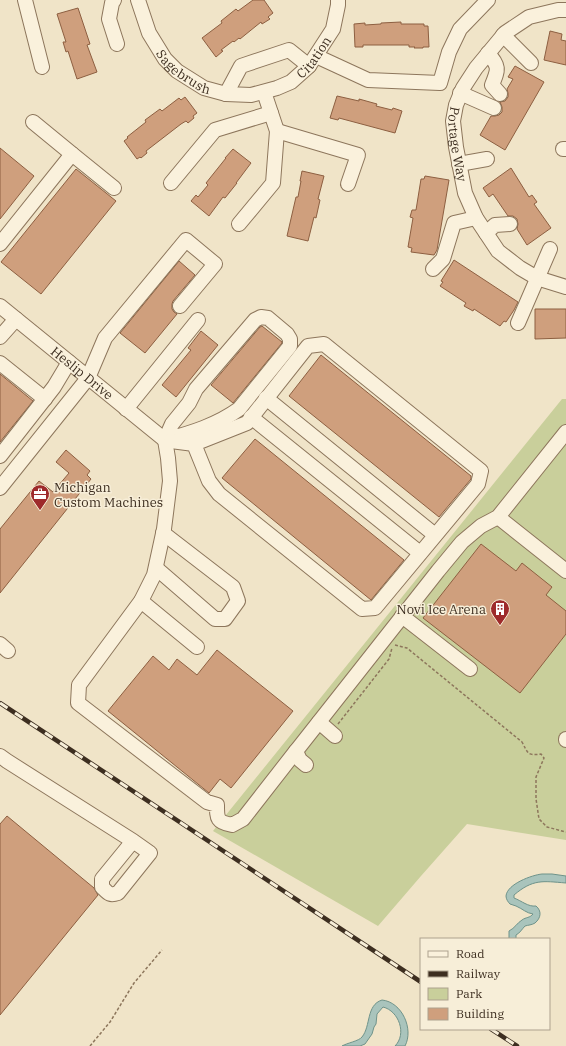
<svg xmlns="http://www.w3.org/2000/svg" width="566" height="1046" viewBox="0 0 566 1046" font-family="'IBM Plex Serif',serif">
	<style>
		.green { fill: #c9cf9b }
		.water { fill: #a9c4bc; stroke: #6f938a }
		.building { fill: #cf9f7d; stroke: #8d5f41 }
		.lines { fill: none; stroke-linecap: round; stroke-linejoin: round }
		.minor-casing { stroke: #8d765c; stroke-width: 16 }
		.path { stroke: #8d765c; stroke-width: 1.5; stroke-dasharray: 3 2; stroke-linecap: butt }
		.minor { stroke: #faf1dc; stroke-width: 14 }
		.rail-casing { stroke: #3d2e20; stroke-width: 4.5 }
		.rail { stroke: #f7eed8; stroke-width: 3; stroke-dasharray: 9; stroke-linecap: butt }
		.labels { text-anchor: middle; dominant-baseline: central; stroke-width: 3; stroke-linejoin: round; paint-order: stroke }
		.street-label { font-size: 13px; fill: #3d2e20; stroke: #f7eed8 }
		.poi-label { font-size: 13px; fill: #3d2e20; stroke: #f7eed8; text-anchor: start }
	</style>
	<rect width="100%" height="100%" fill="#f0e4c8"/>
	<!-- green -->
	<path class="green" d="M562,399H566V840L467,824L421,876L378,926L213,831Z"/>
	<!-- water -->
	<path class="water" d="M542,874H552L566,876V883C542,881 533,879 514,895V898C522,901 528,907 536,906C542,911 541,918 535,923C532,925 528,925 525,926C522,929 520,933 516,935V939H509V931C515,928 517,923 522,920C526,917 530,918 533,914C526,913 523,909 516,906C514,905 512,905 510,904C508,902 506,899 506,896C507,884 532,875 542,874Z
		M382,1000C402,1002 414,1029 405,1046H395C407,1034 399,1011 383,1007L377,1014L376,1024L374,1027L372,1034L365,1044L360,1046H342C347,1043 359,1041 362,1037C371,1026 366,1005 382,1000Z"/>
	<!-- building -->
	<path class="building" d="M253,0H264L273,13L268,17L270,19L262,24L261,22L240,39L239,38L234,42L233,41L221,50L223,51L216,57L202,38L222,23L221,21L236,9L238,11Z
		M78,8L90,44L87,45L97,72L77,79L68,51L66,52L63,42H66L57,14Z
		M401,22V24H424V26H428L429,47H423V48H414L415,47H409V45H363V47H355L354,24L365,23V25L381,24V23Z
		M550,31L562,34L561,40L566,41V65L544,60Z
		M515,66L544,82L505,150L480,135L491,116H495L499,115L502,112V107L500,102L505,101L508,97V93L507,89L513,79L508,77Z
		M337,96L359,101V99L377,104L376,106L392,110L393,108L402,111L395,133L339,118L338,120L330,118Z
		M185,97L197,113L193,116L194,118L188,123L186,121L181,124L146,151L147,153L141,158L140,157L137,159L124,141L128,138L127,137L146,122L145,120L160,109L162,111L179,98L181,100Z
		M0,148L34,176L0,219Z
		M233,149L251,163L236,183H237L225,198L223,197L209,216L191,201L196,195L198,197L208,185L206,183L226,158H225Z
		M511,168L529,197L532,195L537,202L534,204L551,228L527,245L517,229L518,224L517,219L513,216H508L493,194L489,197L483,188Z
		M76,169L116,201L41,294L1,262Z
		M302,171L324,176L318,199L320,200L316,218L314,217L308,241L287,236L296,197H298L301,181H300Z
		M425,176L449,180L437,250L434,255L411,252L412,248L408,247L413,218L410,217L412,210H416L421,179H424Z
		M454,260L518,302L514,310L506,322L504,321L500,326L474,309L473,311L464,306L466,303L440,286L443,282L441,281Z
		M179,261L195,275L173,301L172,304V309L174,312L177,314L145,353L120,333Z
		M535,309H566V338L535,339Z
		M262,326L282,342V343L233,403L211,385L260,327Z
		M201,331L218,345L176,397L162,385L191,350L188,348Z
		M321,355L471,476V479L439,517L289,396Z
		M0,374L33,401L0,442Z
		M255,439L404,560L371,600L222,478Z
		M66,450L90,471L87,475L91,479L0,593V529L39,481L53,492L69,473L56,462Z
		M481,544L516,571L522,563L552,587L546,595L566,611V634L520,693L423,618Z
		M217,650L293,711L231,788L220,779L209,793L108,711L153,656L169,670L177,659L197,675Z
		M7,816L94,888L98,895L0,1015V824Z"/>
	<g class="lines">
		<!-- minor casing -->
		<g class="minor-casing">
			<g id="minor">
				<path d="M25,0L42,67"/>
				<path d="M114,0L112,3L109,19L117,44"/>
				<path id="s1" d="M138,0L149,33L165,59L177,71L204,88L226,94L251,95L277,88L291,82L309,66L333,29L338,5V0"/>
				<path id="s2" d="M566,10H558L529,17L505,33L476,68L463,88L456,105L453,121L456,147L465,193L476,218L498,251L520,268L537,278L566,287"/>
				<path d="M503,35L531,63"/>
				<path d="M488,53C499,67 499,68 492,85L500,94"/>
				<path d="M316,56L368,80L440,83L449,52L460,29L488,0"/>
				<path d="M460,93L494,108"/>
				<path d="M226,94L241,66L289,50L309,66"/>
				<path d="M33,122L72,154"/>
				<path d="M277,131L358,155L348,184"/>
				<path d="M563,149H566"/>
				<path d="M459,164L487,159"/>
				<path d="M171,183L215,130L271,113"/>
				<path d="M239,224L273,183L277,131L264,92"/>
				<path d="M486,233L495,225L510,224"/>
				<path d="M0,244L72,154L114,188"/>
				<path d="M433,269L443,259L454,223L476,218"/>
				<path id="s3" d="M0,306L165,440"/>
				<path d="M518,323L550,249"/>
				<path d="M0,337L16,319"/>
				<path d="M0,363L45,399"/>
				<path d="M266,398L435,535"/>
				<path d="M126,409L198,320"/>
				<path d="M251,417L420,553"/>
				<path d="M165,440C191,433 217,425 239,409L290,346V339L287,334L268,318L261,317L255,320L196,389L189,403L172,424L165,440L168,458L170,481L164,529L154,575L141,601L79,685L78,703L207,802L217,805C217,819 217,822 232,825L243,819L296,751"/>
				<path d="M171,441L194,444L209,481L219,494L362,609L375,608L478,484L481,471L324,344L308,346L247,423L194,444"/>
				<path d="M0,456L54,387L69,362"/>
				<path d="M0,488L88,378L105,338L186,240L215,264L180,306"/>
				<path d="M498,517L566,571"/>
				<path d="M156,568L215,619H225L238,601L233,587L163,533"/>
				<path d="M141,601L197,647"/>
				<path d="M402,616L470,669"/>
				<path d="M0,644L8,651"/>
				<path d="M319,722L335,736"/>
				<path d="M566,739V740"/>
				<path d="M0,756L7,761L133,841L150,853L118,893C109,896 108,893 102,887V879L133,841"/>
				<path d="M306,765L300,760L296,751L300,746L438,571L462,542L481,526L498,517L566,432"/>
			</g>
		</g>
		<!-- path -->
		<path class="path" d="M395,645L407,648L522,742C528,753 527,756 541,754L544,758L536,777V799L539,819L547,827L566,832
			M338,724L389,659L392,648
			M90,1046L110,1022L134,983L162,950"/>
		<!-- minor -->
		<use href="#minor" class="minor"/>
		<!-- rail casing -->
		<g class="rail-casing">
			<path id="rail" d="M0,703L421,982
				M491,1029L517,1046"/>
		</g>
		<!-- rail -->
		<use href="#rail" class="rail"/>
	</g>
	<!-- icons -->
	<defs>
		<g id="office-pin" transform="scale(1)"><path d="M0 17L-7.5 6A9.5 9.5 0 1 1 7.5 6Z" fill="#9e2a2b" stroke="#f7eed8"/><path d="M-6-3h4V-5.5h4V-3h4V5H-6ZM-1-4.5V-3h2v-1.5ZM-6 0V1H6V0Z" fill="#fff"/></g>
		<g id="building-pin" transform="scale(1)"><path d="M0 17L-7.5 6A9.5 9.5 0 1 1 7.5 6Z" fill="#9e2a2b" stroke="#f7eed8"/><path d="M-4-6H4V6H1V3H-1V6H-4ZM-2.5-4.3h1.7v1.8h-1.7ZM.8-4.3h1.7v1.8H.8ZM-2.5-1h1.7V.8h-1.7ZM.8-1h1.7V.8H.8Z" fill="#fff"/></g>
	</defs>
	<g fill-rule="evenodd">
		<use href="#office-pin" x="40" y="494"/>
		<use href="#building-pin" x="500" y="609"/>
	</g>
	<g class="labels">
		<!-- street labels -->
		<g class="street-label">
			<text stroke="none"><textPath href="#s1" startOffset="238">Citation</textPath></text>
			<text stroke="none"><textPath href="#s1" startOffset="88">Sagebrush</textPath></text>
			<text stroke="none"><textPath href="#s2" startOffset="194">Portage Way</textPath></text>
			<text stroke="none"><textPath href="#s3" startOffset="106">Heslip Drive</textPath></text>
		</g>
		<!-- poi labels -->
		<g class="poi-label">
			<text x="54" y="487">Michigan<tspan x="54" dy="15">Custom Machines</tspan></text>
			<text x="486" y="609" text-anchor="end">Novi Ice Arena</text>
		</g>
	</g>
	<!-- legend -->
	<rect x="420" y="938" width="130" height="92" fill="#f7eed8" stroke="#ada18e"/>
	<rect x="428" y="951" width="20" height="6" fill="#faf1dc" stroke="#ada18e"/>
	<text x="456" y="958" font-size="12" fill="#3d2e20">Road</text>
	<rect x="428" y="971" width="20" height="6" fill="#3d2e20" stroke="#ada18e"/>
	<text x="456" y="978" font-size="12" fill="#3d2e20">Railway</text>
	<rect x="428" y="988" width="20" height="12" fill="#c9cf9b" stroke="#ada18e"/>
	<text x="456" y="998" font-size="12" fill="#3d2e20">Park</text>
	<rect x="428" y="1008" width="20" height="12" fill="#cf9f7d" stroke="#ada18e"/>
	<text x="456" y="1018" font-size="12" fill="#3d2e20">Building</text>
</svg>
